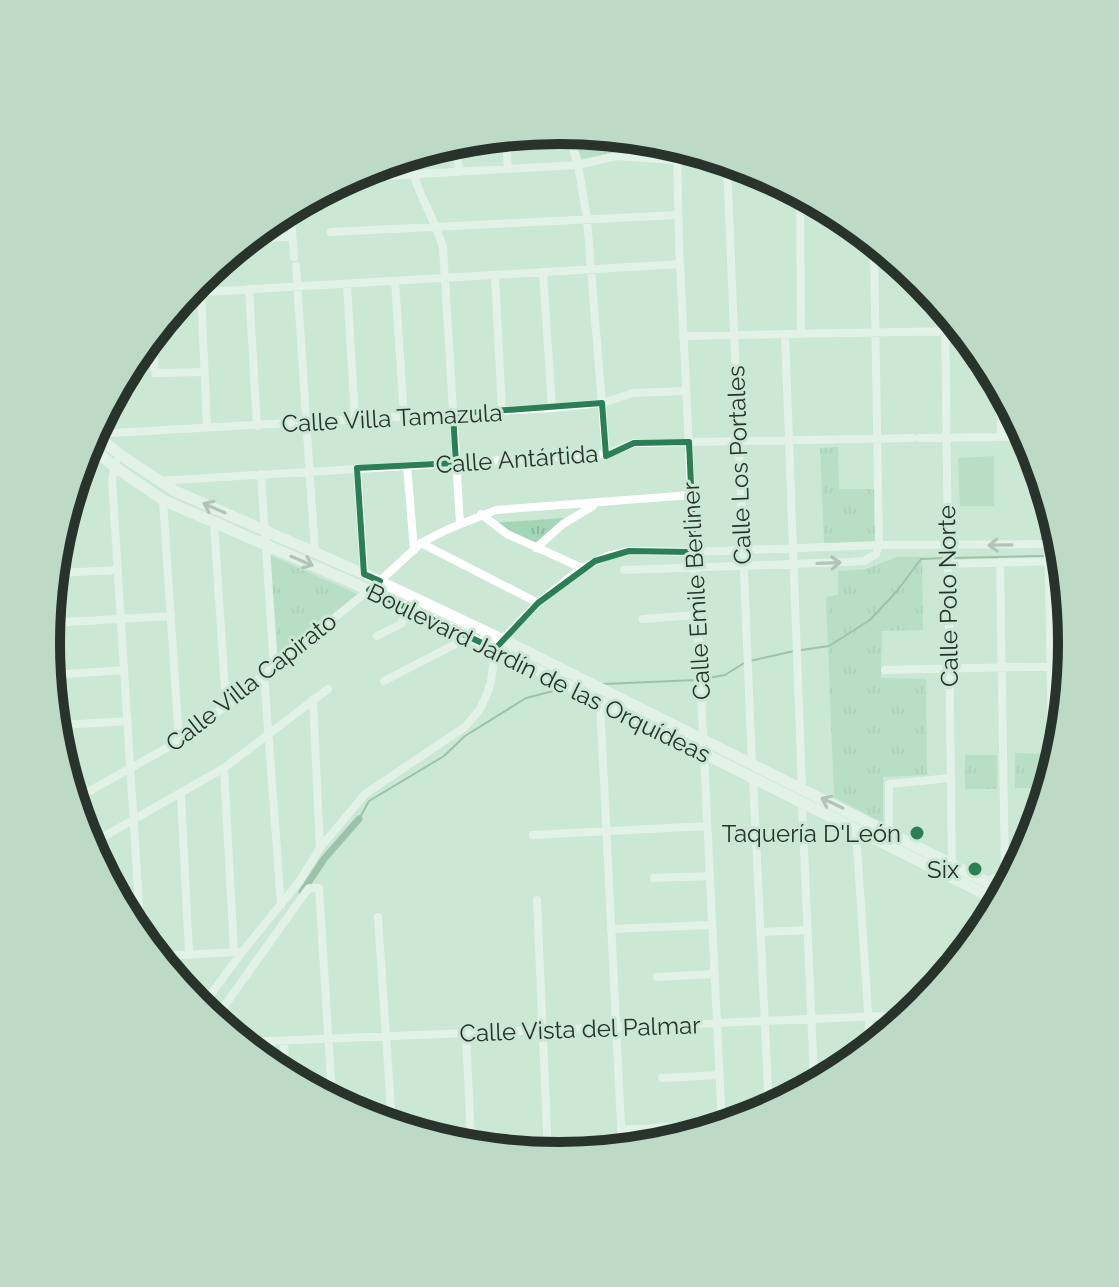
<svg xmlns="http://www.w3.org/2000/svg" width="1119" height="1287" viewBox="0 0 1119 1287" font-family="Raleway,sans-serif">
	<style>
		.grass { fill: url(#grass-tufts) }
		.garden { fill: #a2d6b6 }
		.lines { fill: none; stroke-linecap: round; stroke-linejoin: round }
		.stream { stroke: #659779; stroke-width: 2 }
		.canal { stroke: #659779; stroke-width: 7 }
		.street { stroke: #fff; stroke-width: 8 }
		.secondary { stroke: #fff; stroke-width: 11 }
		.oneway { stroke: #939995 }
		.marked { fill: none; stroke: #2a8054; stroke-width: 6; stroke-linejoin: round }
		.poi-dot { fill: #2a8054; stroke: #cae8d4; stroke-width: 3 }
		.labels { text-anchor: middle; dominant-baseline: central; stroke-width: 6; stroke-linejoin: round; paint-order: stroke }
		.street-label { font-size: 24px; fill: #27332b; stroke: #cae8d4 }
		.poi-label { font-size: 24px; fill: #27332b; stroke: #cae8d4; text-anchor: end }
		.rim { fill: none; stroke: #27332b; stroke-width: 10 }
	</style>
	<defs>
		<pattern id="grass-tufts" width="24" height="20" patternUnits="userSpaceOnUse" patternTransform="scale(2)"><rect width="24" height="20" fill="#a2d6b6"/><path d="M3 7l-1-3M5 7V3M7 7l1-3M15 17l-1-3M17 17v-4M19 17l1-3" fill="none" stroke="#8cb89d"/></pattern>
	</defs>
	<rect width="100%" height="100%" fill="#cae8d4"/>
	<!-- grass -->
	<path class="grass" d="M573,133L652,148V154L610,153L582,159Z
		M838,447L839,489H875V543H824L820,448Z
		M578,517L555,531L533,551L492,523Z
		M270,555L359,595L276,663Z
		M897,557H922L923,630L882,631L881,678L926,679L927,775L883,777V823L834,797L826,597L838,595V571L866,569Z
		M1015,753L1047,754L1044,788H1015Z
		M965,755H997V789H965Z"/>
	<!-- garden -->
	<path class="garden" d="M994,456V506H960L958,458Z"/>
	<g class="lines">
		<!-- stream -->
		<path class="stream" d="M1042,486V540
			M952,558L1043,556
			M801,650L829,646L870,620L897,591L921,559L946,558
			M750,661L794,651
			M703,679L725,675L744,663
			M603,684L696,680
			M359,819L369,801L444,756L465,736L526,698L565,688"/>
		<!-- canal -->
		<path class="canal" d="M302,892L324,859L359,819"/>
		<!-- street -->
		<path class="street" d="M568,132L578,165L587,219L606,454
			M506,141L508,169
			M457,150L459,172
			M677,153L679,243L722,1125
			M411,159C414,190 435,217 443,248L460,523
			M727,164L752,765
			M349,178L578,165L617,156L729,164
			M800,198L801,334
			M291,217L294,257
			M331,232L678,215
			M258,239L292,236
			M296,266L315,553
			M543,272L552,408
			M495,275L502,411
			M395,281L404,417
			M347,284L355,420
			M249,289L257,426
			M201,292L207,427
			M188,293L680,264
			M945,314L952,866
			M785,334L802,789
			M683,336L956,331
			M153,345L155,373L205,372
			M1000,396L1001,437
			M95,434L552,408L602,403L633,393L686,391
			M920,438L1027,437
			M116,462L112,480L140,922
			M407,466L414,550
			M357,468L364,574
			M261,474L274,667
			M158,481L606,454L634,443L913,438
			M163,500L179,741
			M481,514L507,534L582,568
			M1048,517L1052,750
			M214,524L226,705
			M421,543L538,603
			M536,548L563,524L593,506
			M1000,562L1005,875
			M948,564L1057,561
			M624,570L850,562L864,561L876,554L879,545L874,248
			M60,573L118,570
			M643,619L697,615
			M50,623L171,616
			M377,636L401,624L409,609
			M885,670L1068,666
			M264,674L281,905
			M52,675L124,670
			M384,681L469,637
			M600,701L622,1145
			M62,725L128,721
			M224,768L234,952
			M753,778L769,1109
			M181,794L189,954
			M77,798L188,736L380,581L421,543L446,530L496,510L691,495
			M802,804L814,1079
			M856,831L870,1041
			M889,831V784L951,778
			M533,835L707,826
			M89,845L224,768L328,689
			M320,848L365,794L465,727L480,709L487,694L491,682L495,649L502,640L538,603L565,581L582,568L607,556L629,551L694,552L879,545L1053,544
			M654,878L710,876
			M984,882L1012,872
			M537,900L548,1155
			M378,917L392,1124
			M611,929L712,925
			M761,932L808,930
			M162,956L237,952
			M657,977L715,974
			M200,1009L242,952L299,882L320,848L313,700
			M215,1019L305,893L309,888H319L332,1097
			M466,1034L471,1139
			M284,1041L285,1066
			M250,1042L910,1015
			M662,1078L720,1075
			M621,1130L722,1124"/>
		<!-- secondary -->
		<path class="secondary" d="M94,433L119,454L175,491L364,574L514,645L1001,889
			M87,444L115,467L163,500L369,590L495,649L995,899"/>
	</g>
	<!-- one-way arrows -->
	<defs><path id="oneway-shaft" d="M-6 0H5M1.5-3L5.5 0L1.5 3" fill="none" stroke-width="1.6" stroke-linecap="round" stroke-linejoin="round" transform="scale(2)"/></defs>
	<g class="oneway">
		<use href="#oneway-shaft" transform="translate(214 508) rotate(-156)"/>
		<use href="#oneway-shaft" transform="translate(1000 545) rotate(179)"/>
		<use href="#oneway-shaft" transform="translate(302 561) rotate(23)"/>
		<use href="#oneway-shaft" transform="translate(829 563) rotate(-2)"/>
		<use href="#oneway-shaft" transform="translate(832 803) rotate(-155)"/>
	</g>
	<!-- marked area -->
	<path d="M0 0H1119V1287H0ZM602,403L606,456L634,443L689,442L694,552L629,551L595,561L538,603L495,649L369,590L380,581L364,574L357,468L456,463L453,414Z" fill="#cae8d4" fill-opacity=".55" fill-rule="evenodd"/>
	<path class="marked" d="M602,403L606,456L634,443L689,442L694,552L629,551L595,561L538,603L495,649L369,590L380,581L364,574L357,468L456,463L453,414Z"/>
	<!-- markers -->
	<g class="poi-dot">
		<circle cx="917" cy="833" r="8"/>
		<circle cx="975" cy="869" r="8"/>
	</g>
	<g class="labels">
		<!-- street labels -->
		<g class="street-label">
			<text transform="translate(392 418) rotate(-3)">Calle Villa Tamazula</text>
			<text transform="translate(517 459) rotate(-4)">Calle Antártida</text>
			<text transform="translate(739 465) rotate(-92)">Calle Los Portales</text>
			<text transform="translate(696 591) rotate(-93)">Calle Emile Berliner</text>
			<text transform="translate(948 596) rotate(-91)">Calle Polo Norte</text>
			<text transform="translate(539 673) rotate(26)">Boulevard Jardín de las Orquídeas</text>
			<text transform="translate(251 682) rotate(-38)">Calle Villa Capirato</text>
			<text transform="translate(580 1029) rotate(-2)">Calle Vista del Palmar</text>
		</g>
		<!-- poi labels -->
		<g class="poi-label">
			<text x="901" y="833">Taquería D'León</text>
			<text x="959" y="869">Six</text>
		</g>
	</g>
	<!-- crop -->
	<path d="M0 0H1119V1287H0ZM60 643a499 499 0 1 1 998 0a499 499 0 1 1-998 0Z" fill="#bddac6" fill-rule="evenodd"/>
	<path class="rim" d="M60 643a499 499 0 1 1 998 0a499 499 0 1 1-998 0Z"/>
</svg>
